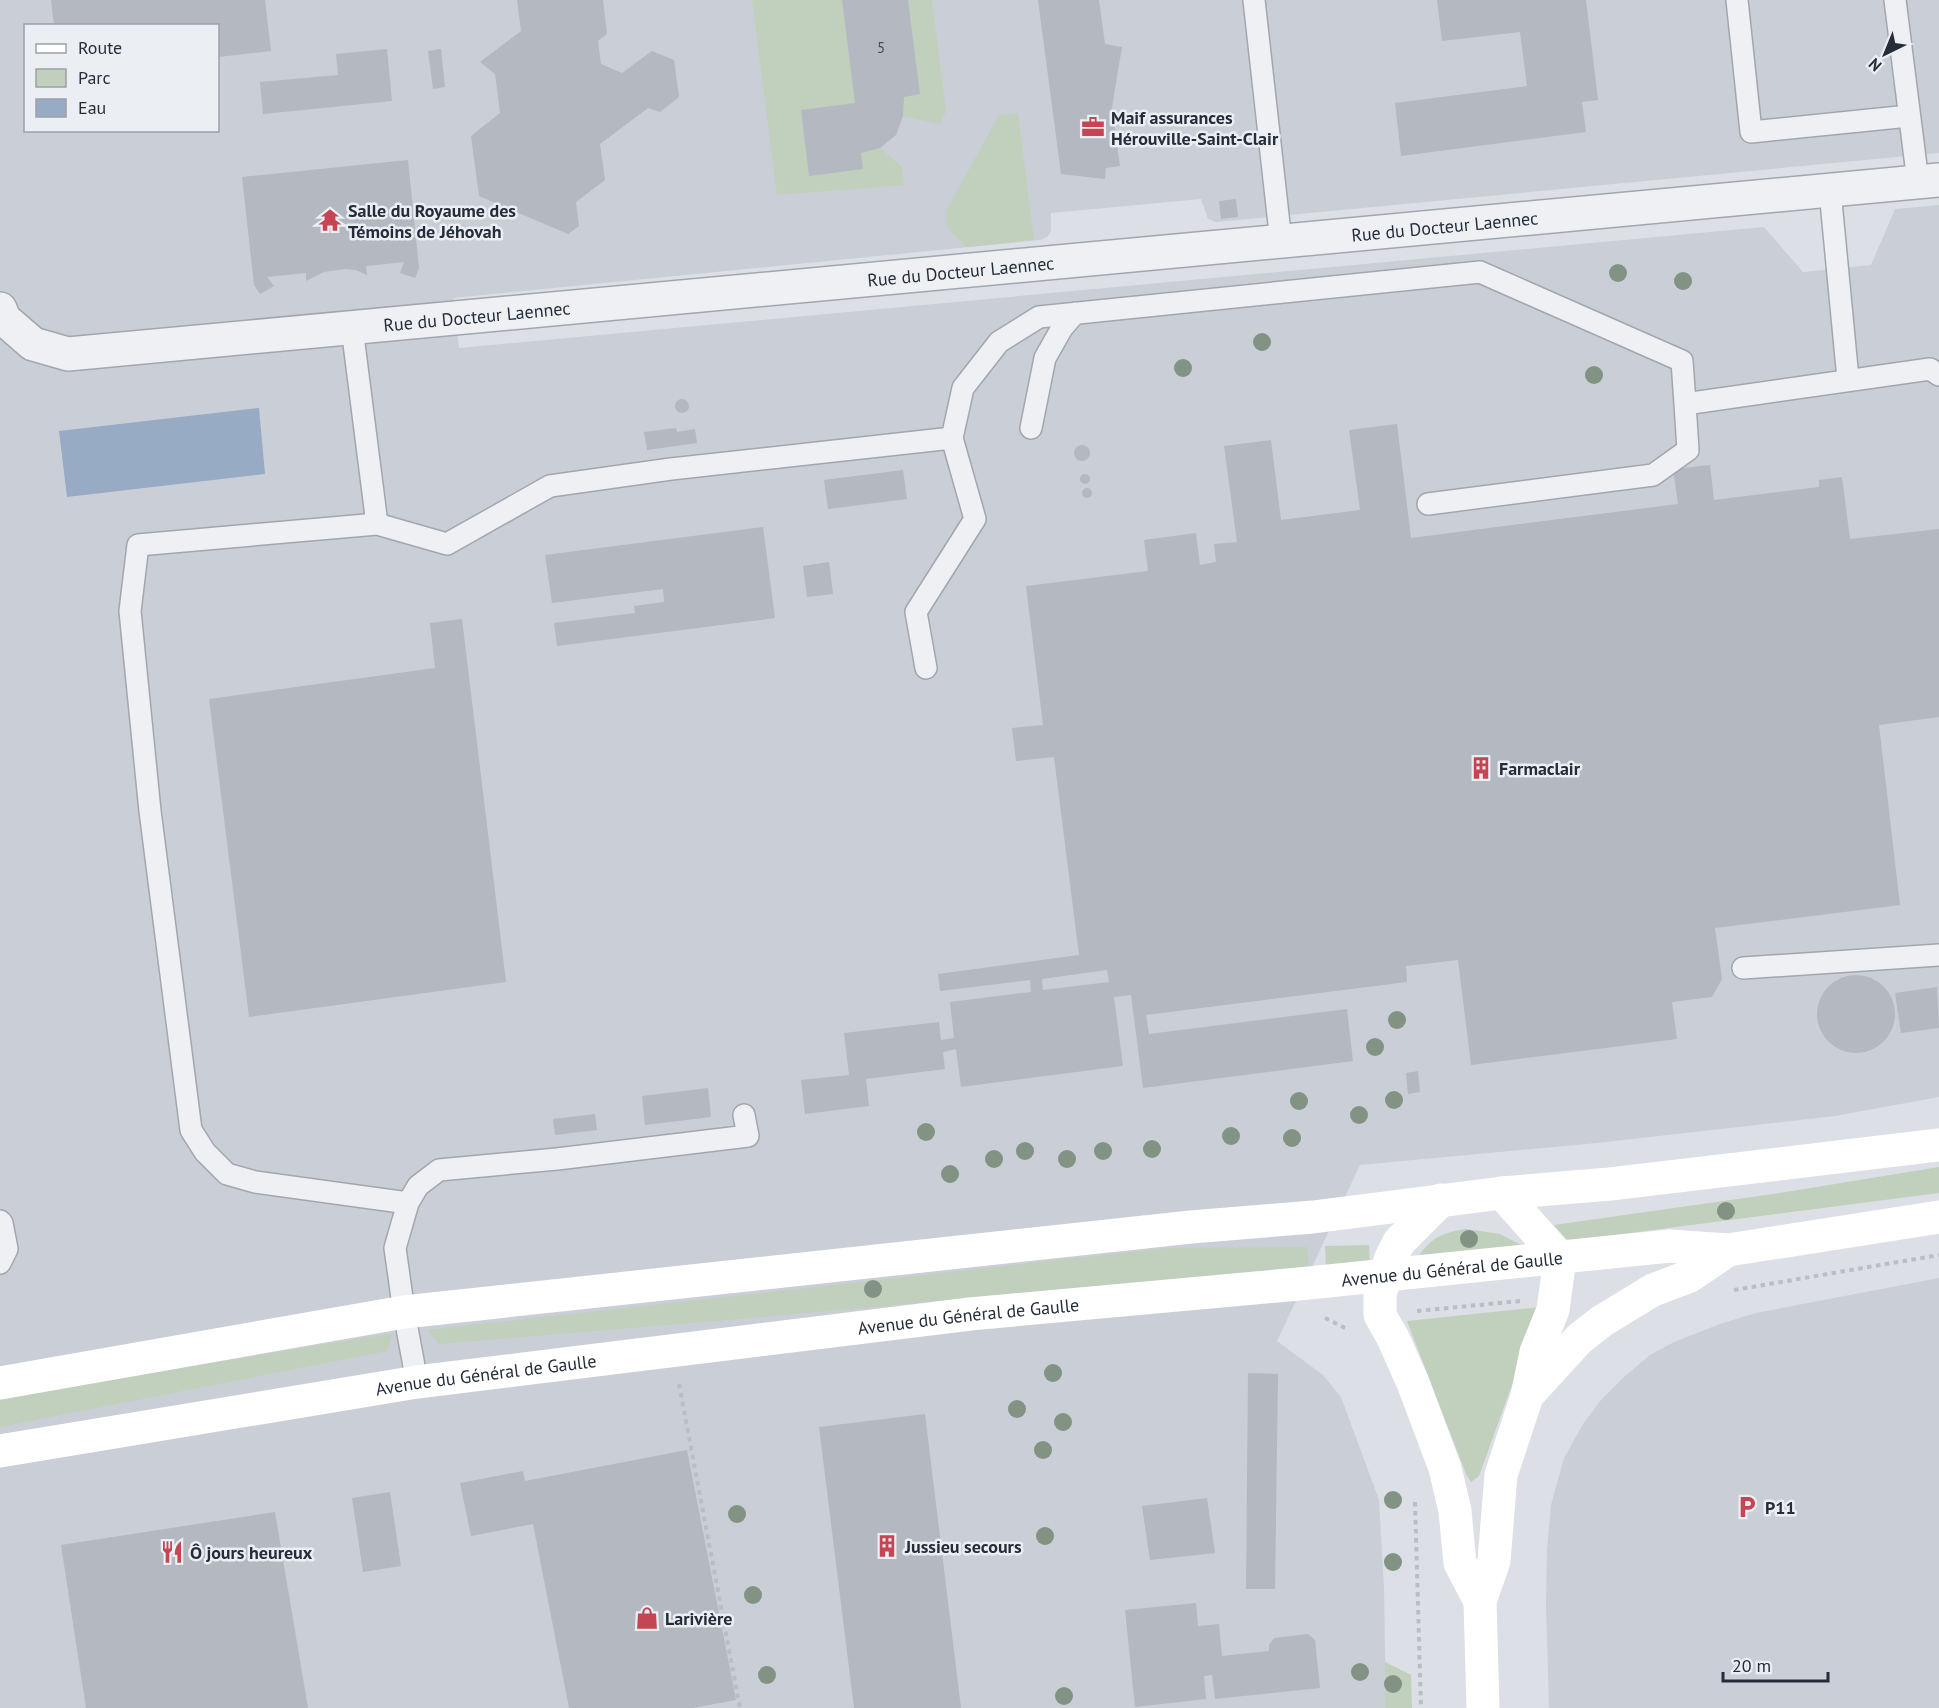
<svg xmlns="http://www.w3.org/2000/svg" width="1939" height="1708" viewBox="0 0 1939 1708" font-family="'PT Sans',sans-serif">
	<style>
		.built { fill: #caced6; fill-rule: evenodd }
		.green { fill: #c1cfbd }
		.water { fill: #98abc4 }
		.building { fill: #b3b8c1; fill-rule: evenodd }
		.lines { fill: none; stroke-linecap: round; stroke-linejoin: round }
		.lane-casing { stroke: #a2a6ae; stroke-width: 24 }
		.street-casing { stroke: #a2a6ae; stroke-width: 36 }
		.path { stroke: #babdc4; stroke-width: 4; stroke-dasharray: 4.5 4.5; stroke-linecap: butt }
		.lane { stroke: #eef0f4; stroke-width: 21 }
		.street { stroke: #eef0f4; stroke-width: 33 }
		.secondary { stroke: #fff; stroke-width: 33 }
		.tree { fill: #829384 }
		.labels { text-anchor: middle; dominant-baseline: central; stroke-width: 5; stroke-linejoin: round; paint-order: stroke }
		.number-label { font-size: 15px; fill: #49505c }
		.poi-label { font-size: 18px; font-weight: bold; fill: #262d3a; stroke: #ebeef3; text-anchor: start }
		.street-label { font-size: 18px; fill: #262d3a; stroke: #ebeef3 }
	</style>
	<rect width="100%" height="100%" fill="#dcdfe5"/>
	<!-- built -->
	<path class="built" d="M0,0H1939V153L1216,222L1208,219L1201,199L1051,213V232L1047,237L1040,240L453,298L459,348L1764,227L1803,272L1871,265L1895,209L1939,205V1097L1835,1116L1597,1143L1360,1165L1277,1341L1323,1375L1341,1397L1379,1500L1384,1589L1386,1708H0ZM26,26H218V130H26Z
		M1939,1278V1708H1549L1546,1605L1547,1549L1551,1505L1564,1458L1583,1424L1601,1400L1624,1377L1650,1355L1674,1342L1720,1324L1756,1313Z"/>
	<!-- green -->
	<path class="green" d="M752,0H842L855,103L801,110L809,175L861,153L880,148L902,167L904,185L777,195Z
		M908,0H932L946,111L940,124L903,116L904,97L920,94Z
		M1018,113L1034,240L966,247L948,229L946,211L999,115Z
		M1939,1167V1193L1568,1241L1554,1225L1780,1193Z
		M1466,1229L1500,1234L1523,1246L1418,1257C1432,1237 1442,1233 1466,1229Z
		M1369,1245L1370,1263L1326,1267L1325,1246Z
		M1307,1247L1309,1268L716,1321L439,1344L427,1330L1167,1248Z
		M1540,1307L1479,1476L1471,1482L1466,1474L1407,1321Z
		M393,1333L387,1351L0,1427V1398Z
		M1385,1662L1411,1675L1412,1708H1385Z"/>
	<!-- water -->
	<path class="water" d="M259,408L265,474L67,497L59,431Z"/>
	<!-- building -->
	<path class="building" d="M51,0H265L271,51L218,57V26H54Z
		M517,0H603L607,34L598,41L601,64L622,73L652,51L674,60L679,97L660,112L648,108L600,144L605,180L576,202L579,226L568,234L479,196L471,136L500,113L495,74L480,62L521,31Z
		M842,0H908L920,94L904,97L903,116L896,135L880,148L861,153L863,169L809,176L801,110L855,103Z
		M1038,0H1099L1105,44L1122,47L1112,107L1120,166L1106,168L1105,179L1061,174Z
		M1437,0H1586L1598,100L1582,102L1586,132L1401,156L1395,103L1527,86L1520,32L1442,41Z
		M387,49L392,101L263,114L260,82L338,75L336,54Z
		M441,49L445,87L433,89L428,51Z
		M408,160L419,268L415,278L400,273L404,262L366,266L367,275L356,270L345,269L324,272L306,281V273L267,277L274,286L260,294L254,285L242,177Z
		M1236,199L1238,217L1221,219L1219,201Z
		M675 406a7 7 0 1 1 14 0a7 7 0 1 1-14 0Z
		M1397,424L1411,538L1678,504L1673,469L1710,465L1714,500L1819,487V480L1842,477L1850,539L1939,529V717L1879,725L1900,905L1715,928L1722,979L1712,997L1672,1002L1677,1039L1471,1065L1458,960L1406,966L1407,982L1146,1015L1149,1034L1347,1009L1353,1061L1143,1088L1131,995L1114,997L1123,1066L961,1087L956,1049L943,1052L945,1069L866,1079L869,1106L805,1114L801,1080L849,1075L844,1033L939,1022L941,1040L954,1038L950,1002L1031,992L1030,980L940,991L938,974L1079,955L1054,757L1016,761L1012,728L1043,725L1026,586L1148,571L1144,540L1196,533L1200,565L1216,562L1214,544L1237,542L1224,446L1271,440L1281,520L1360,510L1349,430ZM1107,970L1109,982L1043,990L1042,979Z
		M676,428L677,432L695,429L697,443L647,450L644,432Z
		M1074 453a8 8 0 1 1 16 0a8 8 0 1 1-16 0Z
		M903,470L907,499L828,509L824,480Z
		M1080 479a5 5 0 1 1 10 0a5 5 0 1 1-10 0Z
		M1082 493a5 5 0 1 1 10 0a5 5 0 1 1-10 0Z
		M763,527L775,618L557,646L554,623L635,613L634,606L664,602L663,589L552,603L545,555Z
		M829,562L833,594L807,597L803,566Z
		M462,619L506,982L249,1017L209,699L435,668L430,623Z
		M1817 1014a39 39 0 1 1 78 0a39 39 0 1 1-78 0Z
		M1937,987L1939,1028L1901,1033L1895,993Z
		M1418,1071L1420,1092L1408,1094L1406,1073Z
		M708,1088L711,1117L645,1125L642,1096Z
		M595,1114L597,1130L555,1135L553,1119Z
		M1248,1373L1278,1374L1275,1589H1246Z
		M925,1414L961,1708H854L819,1427Z
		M687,1450L736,1700L693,1708H569L533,1524L471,1536L460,1483L523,1471L525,1481Z
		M390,1492L401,1566L363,1572L352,1498Z
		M1207,1498L1215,1553L1150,1560L1142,1506Z
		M275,1512L308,1708H86L61,1545Z
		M1196,1603L1198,1626L1219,1624L1222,1656L1269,1651V1645L1274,1638L1308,1634L1315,1640L1320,1688L1215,1699L1212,1675L1204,1676L1206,1699L1135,1707L1125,1610Z"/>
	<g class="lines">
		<!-- lane casing -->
		<g class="lane-casing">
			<path id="lane" d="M1254,0L1281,242
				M1737,0L1751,132L1909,116
				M1895,0L1918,182
				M1830,191L1848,379
				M352,328L377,524
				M1031,428L1045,358L1062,328L1075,313
				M1428,504L1653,475L1688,450L1685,404
				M926,668L916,612L975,519L952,438
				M1743,968L1939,955
				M408,1203L255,1182L227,1174L205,1152L191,1130L150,811L130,611L138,545L377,524L447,544L550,486L671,469L952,438L963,388L999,342L1039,317L1480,272L1682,361L1685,404L1930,369L1939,375
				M0,1221L2,1223L7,1249L0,1263
				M417,1382L404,1312L395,1248L408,1203L418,1186L439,1170L557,1159L748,1136L744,1115"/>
		</g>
		<!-- street casing -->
		<g class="street-casing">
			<g id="street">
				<path id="s1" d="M0,309L4,319L33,344L68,354L1939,180"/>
			</g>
		</g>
		<!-- path -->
		<path class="path" d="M1734,1290L1939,1255
			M1417,1311L1520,1301
			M1325,1318L1347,1329
			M679,1384L740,1708
			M1415,1502L1421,1708"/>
		<!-- lane -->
		<use href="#lane" class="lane"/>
		<!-- street -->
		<use href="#street" class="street"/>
		<!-- secondary -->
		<g class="secondary">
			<path d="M1441,1200L1399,1242L1390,1260L1380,1295V1315L1393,1338L1413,1383L1445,1468L1455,1511L1460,1563L1480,1601"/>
			<path d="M0,1383L404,1312L1191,1227L1313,1217L1502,1193L1610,1184L1939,1145"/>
			<path d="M1527,1396L1579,1339L1602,1321L1653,1290L1690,1276L1728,1250"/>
			<path id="s2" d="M0,1451L417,1382L970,1314L1299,1284L1670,1246L1728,1250L1939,1217"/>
			<path d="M1483,1708L1480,1601L1494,1561L1501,1475L1527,1396L1536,1352L1553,1310L1560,1258L1502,1193"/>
		</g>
	</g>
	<!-- trees -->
	<g class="tree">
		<circle cx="1618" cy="273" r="9"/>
		<circle cx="1683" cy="281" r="9"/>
		<circle cx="1262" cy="342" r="9"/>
		<circle cx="1183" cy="368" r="9"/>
		<circle cx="1594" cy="375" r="9"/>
		<circle cx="1397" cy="1020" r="9"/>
		<circle cx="1375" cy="1047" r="9"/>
		<circle cx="1394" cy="1100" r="9"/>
		<circle cx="1299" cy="1101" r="9"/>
		<circle cx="1359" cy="1115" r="9"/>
		<circle cx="926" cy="1132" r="9"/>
		<circle cx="1231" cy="1136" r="9"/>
		<circle cx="1292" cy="1138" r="9"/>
		<circle cx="1152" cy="1149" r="9"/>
		<circle cx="1025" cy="1151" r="9"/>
		<circle cx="1103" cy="1151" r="9"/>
		<circle cx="994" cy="1159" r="9"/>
		<circle cx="1067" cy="1159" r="9"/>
		<circle cx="950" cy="1174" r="9"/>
		<circle cx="1726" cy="1211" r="9"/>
		<circle cx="1469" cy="1239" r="9"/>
		<circle cx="873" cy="1289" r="9"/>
		<circle cx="1053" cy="1373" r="9"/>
		<circle cx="1017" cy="1409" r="9"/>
		<circle cx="1063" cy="1422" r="9"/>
		<circle cx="1043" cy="1450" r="9"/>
		<circle cx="1393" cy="1500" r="9"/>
		<circle cx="737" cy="1514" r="9"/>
		<circle cx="1045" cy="1536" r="9"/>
		<circle cx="1393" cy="1562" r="9"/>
		<circle cx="753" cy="1595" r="9"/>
		<circle cx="1360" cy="1672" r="9"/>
		<circle cx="767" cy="1675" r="9"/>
		<circle cx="1393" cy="1684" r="9"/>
		<circle cx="1064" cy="1696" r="9"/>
	</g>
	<!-- icons -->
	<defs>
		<g id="office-bare" transform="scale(1.8)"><path d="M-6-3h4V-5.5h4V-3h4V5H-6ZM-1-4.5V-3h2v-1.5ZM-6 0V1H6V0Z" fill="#c54553" stroke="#ebeef3" stroke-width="2.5" paint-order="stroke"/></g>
		<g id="temple-bare" transform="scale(1.8)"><path d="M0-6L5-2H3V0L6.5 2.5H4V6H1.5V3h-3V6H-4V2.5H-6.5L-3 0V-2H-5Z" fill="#c54553" stroke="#ebeef3" stroke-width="2.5" paint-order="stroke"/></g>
		<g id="building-bare" transform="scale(1.8)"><path d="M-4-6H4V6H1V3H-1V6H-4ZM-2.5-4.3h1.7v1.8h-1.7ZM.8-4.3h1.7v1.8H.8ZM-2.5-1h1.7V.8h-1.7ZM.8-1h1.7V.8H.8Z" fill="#c54553" stroke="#ebeef3" stroke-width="2.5" paint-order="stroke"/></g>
		<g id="parking-bare" transform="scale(1.8)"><path d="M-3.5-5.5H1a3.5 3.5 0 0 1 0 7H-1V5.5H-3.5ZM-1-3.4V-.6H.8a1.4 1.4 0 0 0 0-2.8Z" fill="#c54553" stroke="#ebeef3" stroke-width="2.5" paint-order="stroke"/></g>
		<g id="restaurant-bare" transform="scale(1.8)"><path d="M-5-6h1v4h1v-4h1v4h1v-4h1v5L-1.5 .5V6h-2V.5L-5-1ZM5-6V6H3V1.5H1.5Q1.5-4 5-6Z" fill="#c54553" stroke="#ebeef3" stroke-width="2.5" paint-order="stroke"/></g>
		<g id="shop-bare" transform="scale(1.8)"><path d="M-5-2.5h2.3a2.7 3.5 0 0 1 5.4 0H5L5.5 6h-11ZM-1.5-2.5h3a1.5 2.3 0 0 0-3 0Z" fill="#c54553" stroke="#ebeef3" stroke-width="2.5" paint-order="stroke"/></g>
	</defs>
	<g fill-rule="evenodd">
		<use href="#office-bare" x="1093" y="127"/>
		<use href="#temple-bare" x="330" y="220"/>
		<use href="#building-bare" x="1481" y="768"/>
		<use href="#parking-bare" x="1747" y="1507"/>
		<use href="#building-bare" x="887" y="1546"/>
		<use href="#restaurant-bare" x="172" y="1552"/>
		<use href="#shop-bare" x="647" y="1618"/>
	</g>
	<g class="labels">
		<!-- number labels -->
		<g class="number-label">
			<text x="881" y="47">5</text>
		</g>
		<!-- poi labels -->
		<g class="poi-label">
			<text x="1111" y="117">Maif assurances<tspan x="1111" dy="21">Hérouville-Saint-Clair</tspan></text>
			<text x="348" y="210">Salle du Royaume des<tspan x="348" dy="21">Témoins de Jéhovah</tspan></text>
			<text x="1499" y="768">Farmaclair</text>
			<text x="1765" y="1507">P11</text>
			<text x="905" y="1546">Jussieu secours</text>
			<text x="190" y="1552">Ô jours heureux</text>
			<text x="665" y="1618">Larivière</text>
		</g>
		<!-- street labels -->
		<g class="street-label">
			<text stroke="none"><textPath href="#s1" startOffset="1468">Rue du Docteur Laennec</textPath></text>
			<text stroke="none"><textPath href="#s1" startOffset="982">Rue du Docteur Laennec</textPath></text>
			<text stroke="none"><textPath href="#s1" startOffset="496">Rue du Docteur Laennec</textPath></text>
			<text stroke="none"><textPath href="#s2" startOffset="1464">Avenue du Général de Gaulle</textPath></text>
			<text stroke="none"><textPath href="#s2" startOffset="978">Avenue du Général de Gaulle</textPath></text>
			<text stroke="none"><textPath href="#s2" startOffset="492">Avenue du Général de Gaulle</textPath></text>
		</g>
	</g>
	<!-- legend -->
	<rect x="24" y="24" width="195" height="108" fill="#ebeef3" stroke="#9ca1a9" stroke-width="1.5"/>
	<rect x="36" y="44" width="30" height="9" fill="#ffffff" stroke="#9ca1a9" stroke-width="1.5"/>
	<text x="78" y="54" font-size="18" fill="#262d3a">Route</text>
	<rect x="36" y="69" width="30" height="18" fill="#c1cfbd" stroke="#9ca1a9" stroke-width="1.5"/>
	<text x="78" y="84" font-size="18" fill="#262d3a">Parc</text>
	<rect x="36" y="99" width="30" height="18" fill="#98abc4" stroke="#9ca1a9" stroke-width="1.5"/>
	<text x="78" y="114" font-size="18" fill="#262d3a">Eau</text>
	<!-- north arrow -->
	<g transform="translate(1885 54) rotate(223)" stroke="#ebeef3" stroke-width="4.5" paint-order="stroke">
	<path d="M0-4.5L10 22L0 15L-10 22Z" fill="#262d3a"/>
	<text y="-9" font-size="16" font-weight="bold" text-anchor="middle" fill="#262d3a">N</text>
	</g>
	<!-- scale -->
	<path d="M1723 1672v9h105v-9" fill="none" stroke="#262d3a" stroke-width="3"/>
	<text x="1732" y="1672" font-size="18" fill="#262d3a" stroke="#ebeef3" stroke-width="4.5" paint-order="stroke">20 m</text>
</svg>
